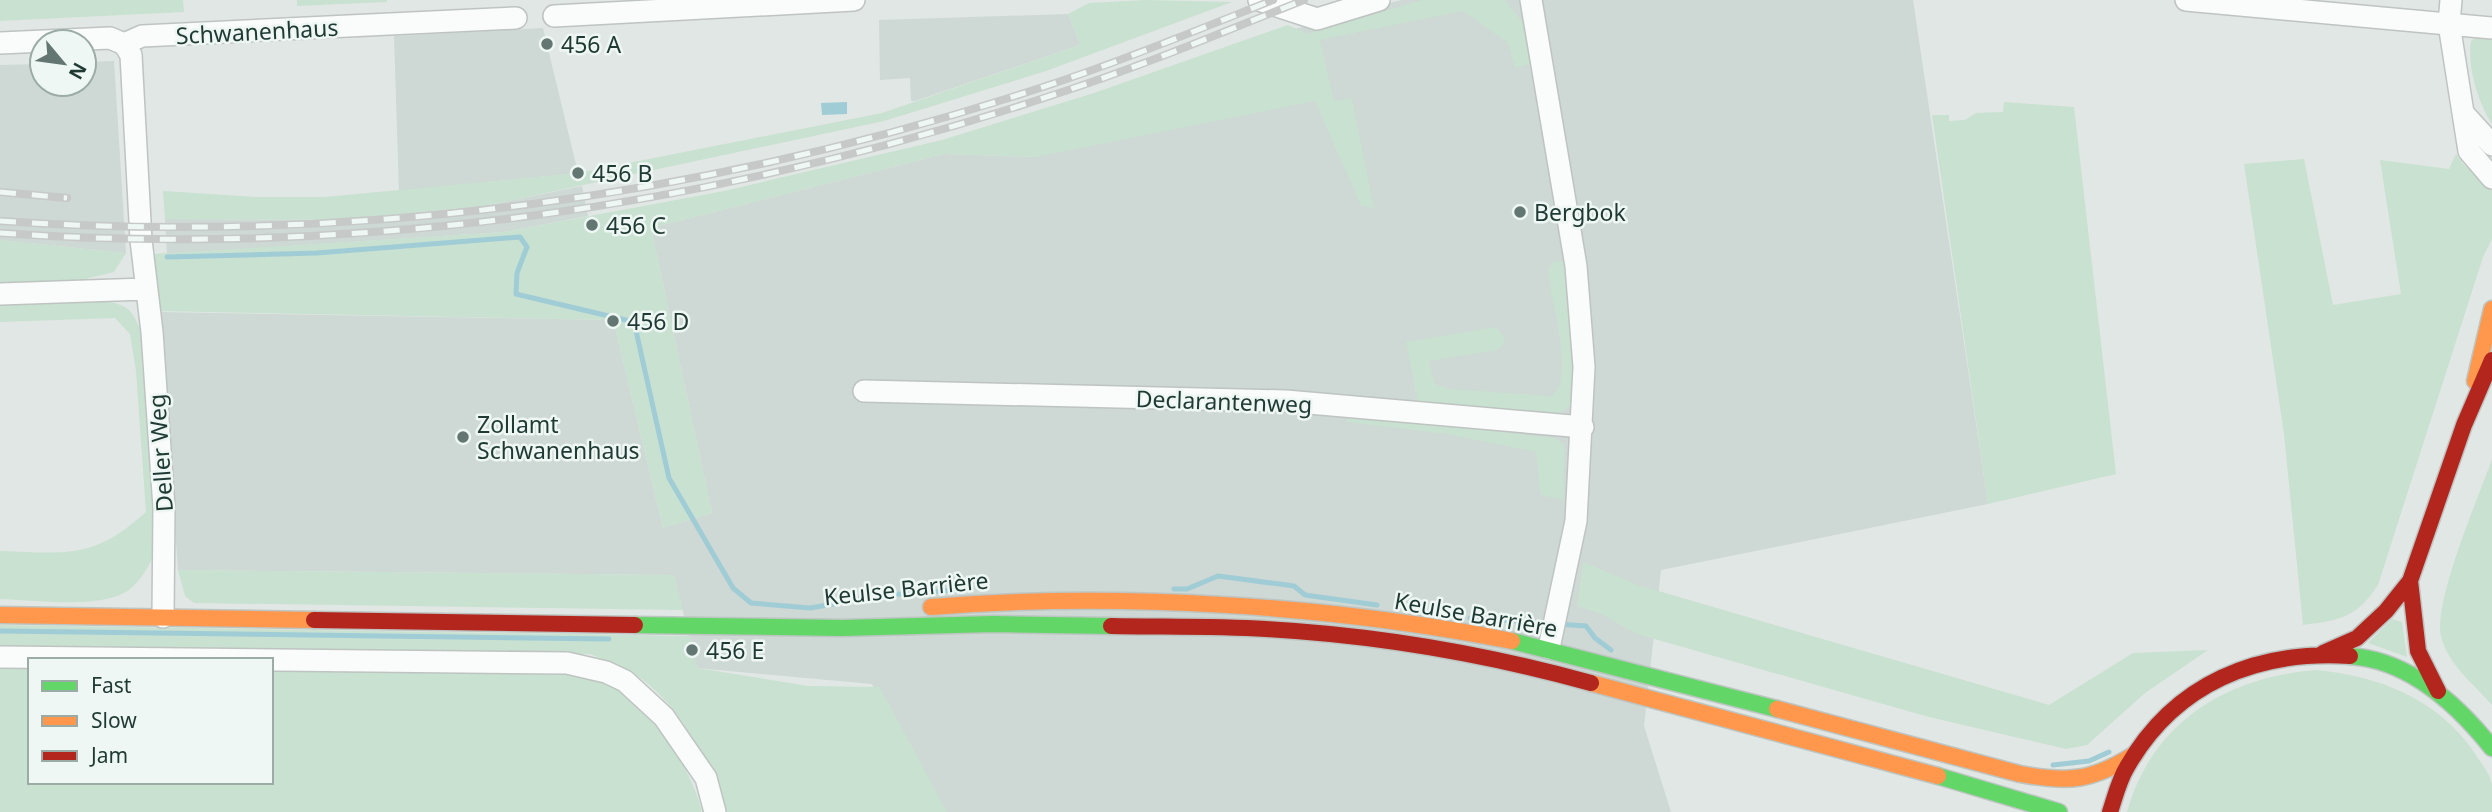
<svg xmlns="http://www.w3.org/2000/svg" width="2492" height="812" viewBox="0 0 2492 812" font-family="'Noto Sans',sans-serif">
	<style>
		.built { fill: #ced8d4 }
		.green { fill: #c9e1d1 }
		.water { fill: #a0ccd6 }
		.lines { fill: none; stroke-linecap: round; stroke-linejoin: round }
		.stream { stroke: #a0ccd6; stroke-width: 5 }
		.street-casing { stroke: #bec4c1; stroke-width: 24 }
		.fast-casing { stroke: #bdc5c2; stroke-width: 19 }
		.slow-casing { stroke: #bdc5c2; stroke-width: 19 }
		.jam-casing { stroke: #bdc5c2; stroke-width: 19 }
		.street { stroke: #fafbfb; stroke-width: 21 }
		.fast { stroke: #63d668; stroke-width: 16 }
		.slow { stroke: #ff974d; stroke-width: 16 }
		.jam { stroke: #b3261e; stroke-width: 16 }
		.rail-casing { stroke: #c6c9c8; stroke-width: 8 }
		.rail { stroke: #eef7f3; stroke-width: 5; stroke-dasharray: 16; stroke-linecap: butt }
		.poi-dot { fill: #637671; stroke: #eef7f3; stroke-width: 2.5 }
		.labels { text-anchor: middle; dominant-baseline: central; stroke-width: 5; stroke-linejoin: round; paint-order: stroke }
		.street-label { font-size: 23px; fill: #1f3933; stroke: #eef7f3 }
		.poi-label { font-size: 23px; fill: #1f3933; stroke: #eef7f3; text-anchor: start }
	</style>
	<rect width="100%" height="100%" fill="#e1e7e4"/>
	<!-- built -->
	<path class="built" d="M1401,0H1913L1988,504L1661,570L1644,726L1671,812H926L872,684L697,668L674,575L178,570L160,312L613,320L663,528L712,513L651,228L944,154L1036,157L1243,43Z
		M1068,14L1080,45L915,101H911L910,78L880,80L879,20Z
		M543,28L578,173L399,191L394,36Z
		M114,61L126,253L0,240V65L42,64V84H84V62Z
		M582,186L588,216L504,232L167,254L165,219L346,220L489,205Z"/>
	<!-- green -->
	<path class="green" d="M0,0H183L184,12L0,21Z
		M297,0H387V2L297,6Z
		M1146,0L1232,2L1046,71L884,121L489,205L345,220L165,219L163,191L257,197H325L578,173L882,113L1080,45L1068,14L1089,3Z
		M1422,0H1505L1522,21L1530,64L1515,68L1508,43L1463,11L1320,40L1334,101L1352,98L1374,208L1361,206L1315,101L1036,157L944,154L651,228L712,513L663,528L613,320L155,311L153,254L504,232L724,191L942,140L1094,93L1288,25L1308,34Z
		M2480,35L2492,36V124C2478,102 2467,67 2471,41Z
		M2004,102L2074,107L2116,474L1988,504L1932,115H1949V121L1965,120L1976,113L2003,112Z
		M2456,154L2464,165L2492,189V239L2483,257L2378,585C2356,618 2341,620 2303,625L2284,434L2244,164L2304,159L2333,305L2401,294L2380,160L2449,169Z
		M0,240L126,253L114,272L73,282L0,285Z
		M1561,261L1571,265L1580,392C1569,408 1564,414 1545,415L1418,405L1406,342L1496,327L1505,337L1503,345L1497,350L1429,361L1435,384L1450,389L1552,396C1576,372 1549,302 1548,269L1553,262Z
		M103,301C130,305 132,310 142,334L157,548C150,564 144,577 130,589C105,610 32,600 0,599V551C67,553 93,560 146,512L136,371L130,334L115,318L0,322V304Z
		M1349,415L1555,438L1564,444V500L1540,495L1536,452L1447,434L1346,422Z
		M2492,459V705C2473,683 2448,665 2441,636C2433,602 2479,496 2492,459Z
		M1583,562L1638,585L2049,705L2133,653L2208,650L2145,693L2087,745L2066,749L1929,717L1637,634L1601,614L1577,606Z
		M178,570L674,575L683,610L194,603L185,596Z
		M2392,619L2402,622L2407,657L2368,643Z
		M0,625L690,636L697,668L808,686L880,687L947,812H721C704,756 685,709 635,674C622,665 604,660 590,654L0,646Z
		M0,665H30V782H271V668C337,669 403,670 468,670C511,671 565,664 605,683C649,704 691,766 702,812H0Z
		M2316,670C2378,676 2437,698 2474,752C2480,762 2490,773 2492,785C2492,793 2492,803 2492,812H2127C2152,722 2227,677 2316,670Z"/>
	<!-- water -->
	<path class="water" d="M847,102V114L822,115L821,103Z"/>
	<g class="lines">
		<!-- stream -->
		<path class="stream" d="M167,257L317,253L520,237L527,247L517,273L516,294L634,322L669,478L733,588L751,603L810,608L886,595L971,589
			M1174,589H1187L1218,576L1294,586L1305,595L1377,605
			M1470,618L1548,623
			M1557,624L1586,626L1595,638L1611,650
			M0,631L609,639
			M2053,765L2089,761L2109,752"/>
		<!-- street casing -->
		<g class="street-casing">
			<path id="street" d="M1259,0L1317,19L1379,0
				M1531,0L1576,266L1584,367L1576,521L1549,648
				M2186,0L2492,28
				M2451,0L2449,24L2469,151L2492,178
				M554,16L854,0
				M0,43L110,38L124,44L142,36L516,18
				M124,44L131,55L141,240L152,332L164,508L163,617
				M2464,114L2492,145
				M0,294L145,289
				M864,391L1286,401L1583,427
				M0,657L567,663L606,672L625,681L664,717L706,778L715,812"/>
		</g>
		<!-- fast casing -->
		<g class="fast-casing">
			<path id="fast" d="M635,625L842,628L993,624L1111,626
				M1512,641L1777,709
				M2350,656C2409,660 2457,704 2492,748
				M1938,776L2059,812"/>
		</g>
		<!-- slow casing -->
		<g class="slow-casing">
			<path id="slow" d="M2475,381L2492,309
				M931,607C1116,592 1330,605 1512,641
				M0,615L314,620
				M1591,683L1938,776
				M1777,709L2020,774C2069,783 2092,781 2135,754"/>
		</g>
		<!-- jam casing -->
		<g class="jam-casing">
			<path id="jam" d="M2410,581L2418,651L2438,691
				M314,620L635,625
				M1111,626C1163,627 1214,626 1266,629C1375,635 1486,654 1591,683
				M2323,653L2357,638L2386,611L2410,581L2464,425L2492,360
				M2110,812C2115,797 2119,780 2127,767C2175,683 2257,650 2350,656"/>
		</g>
		<!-- street -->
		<use href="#street" class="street"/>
		<!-- fast -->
		<use href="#fast" class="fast"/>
		<!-- slow -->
		<use href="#slow" class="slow"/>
		<!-- jam -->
		<use href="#jam" class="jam"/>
		<!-- rail casing -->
		<g class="rail-casing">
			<path id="rail" d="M0,192L67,198
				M0,221C357,245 713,197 1052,84C1127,59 1200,29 1273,0
				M0,233C359,258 718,207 1059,93C1142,66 1223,32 1304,0"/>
		</g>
		<!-- rail -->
		<use href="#rail" class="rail"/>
	</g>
	<!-- markers -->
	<g class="poi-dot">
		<circle cx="547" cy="44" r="7"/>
		<circle cx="578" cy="173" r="7"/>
		<circle cx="1520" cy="212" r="7"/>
		<circle cx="592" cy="225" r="7"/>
		<circle cx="613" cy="321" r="7"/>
		<circle cx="463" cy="437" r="7"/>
		<circle cx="692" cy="650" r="7"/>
	</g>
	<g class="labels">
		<!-- street labels -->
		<g class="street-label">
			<text transform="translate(257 31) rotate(-3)">Schwanenhaus</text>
			<text transform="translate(1224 401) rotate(2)">Declarantenweg</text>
			<text transform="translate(160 453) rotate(-94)">Deller Weg</text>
			<text transform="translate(906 588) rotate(-6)">Keulse Barrière</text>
			<text transform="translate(1476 614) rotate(10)">Keulse Barrière</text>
		</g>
		<!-- poi labels -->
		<g class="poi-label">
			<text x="561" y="44">456 A</text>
			<text x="592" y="173">456 B</text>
			<text x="1534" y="212">Bergbok</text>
			<text x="606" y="225">456 C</text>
			<text x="627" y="321">456 D</text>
			<text x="477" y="424">Zollamt<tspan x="477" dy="26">Schwanenhaus</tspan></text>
			<text x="706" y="650">456 E</text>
		</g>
	</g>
	<!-- legend -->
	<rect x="28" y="658" width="245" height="126" fill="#eef7f3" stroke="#9baba6" stroke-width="2"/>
	<rect x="42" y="681" width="35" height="10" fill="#63d668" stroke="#9baba6" stroke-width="2"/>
	<text x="91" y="693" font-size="21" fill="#1f3933">Fast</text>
	<rect x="42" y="716" width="35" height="10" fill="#ff974d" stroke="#9baba6" stroke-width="2"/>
	<text x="91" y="728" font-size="21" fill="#1f3933">Slow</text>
	<rect x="42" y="751" width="35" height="10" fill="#b3261e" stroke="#9baba6" stroke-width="2"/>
	<text x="91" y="763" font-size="21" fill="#1f3933">Jam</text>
	<!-- north arrow -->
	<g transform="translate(63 63) rotate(119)"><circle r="33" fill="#eef7f3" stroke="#9baba6" stroke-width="2"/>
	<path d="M0-5L12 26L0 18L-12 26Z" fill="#637671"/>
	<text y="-10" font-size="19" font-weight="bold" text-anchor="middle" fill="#1f3933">N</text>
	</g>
</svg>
